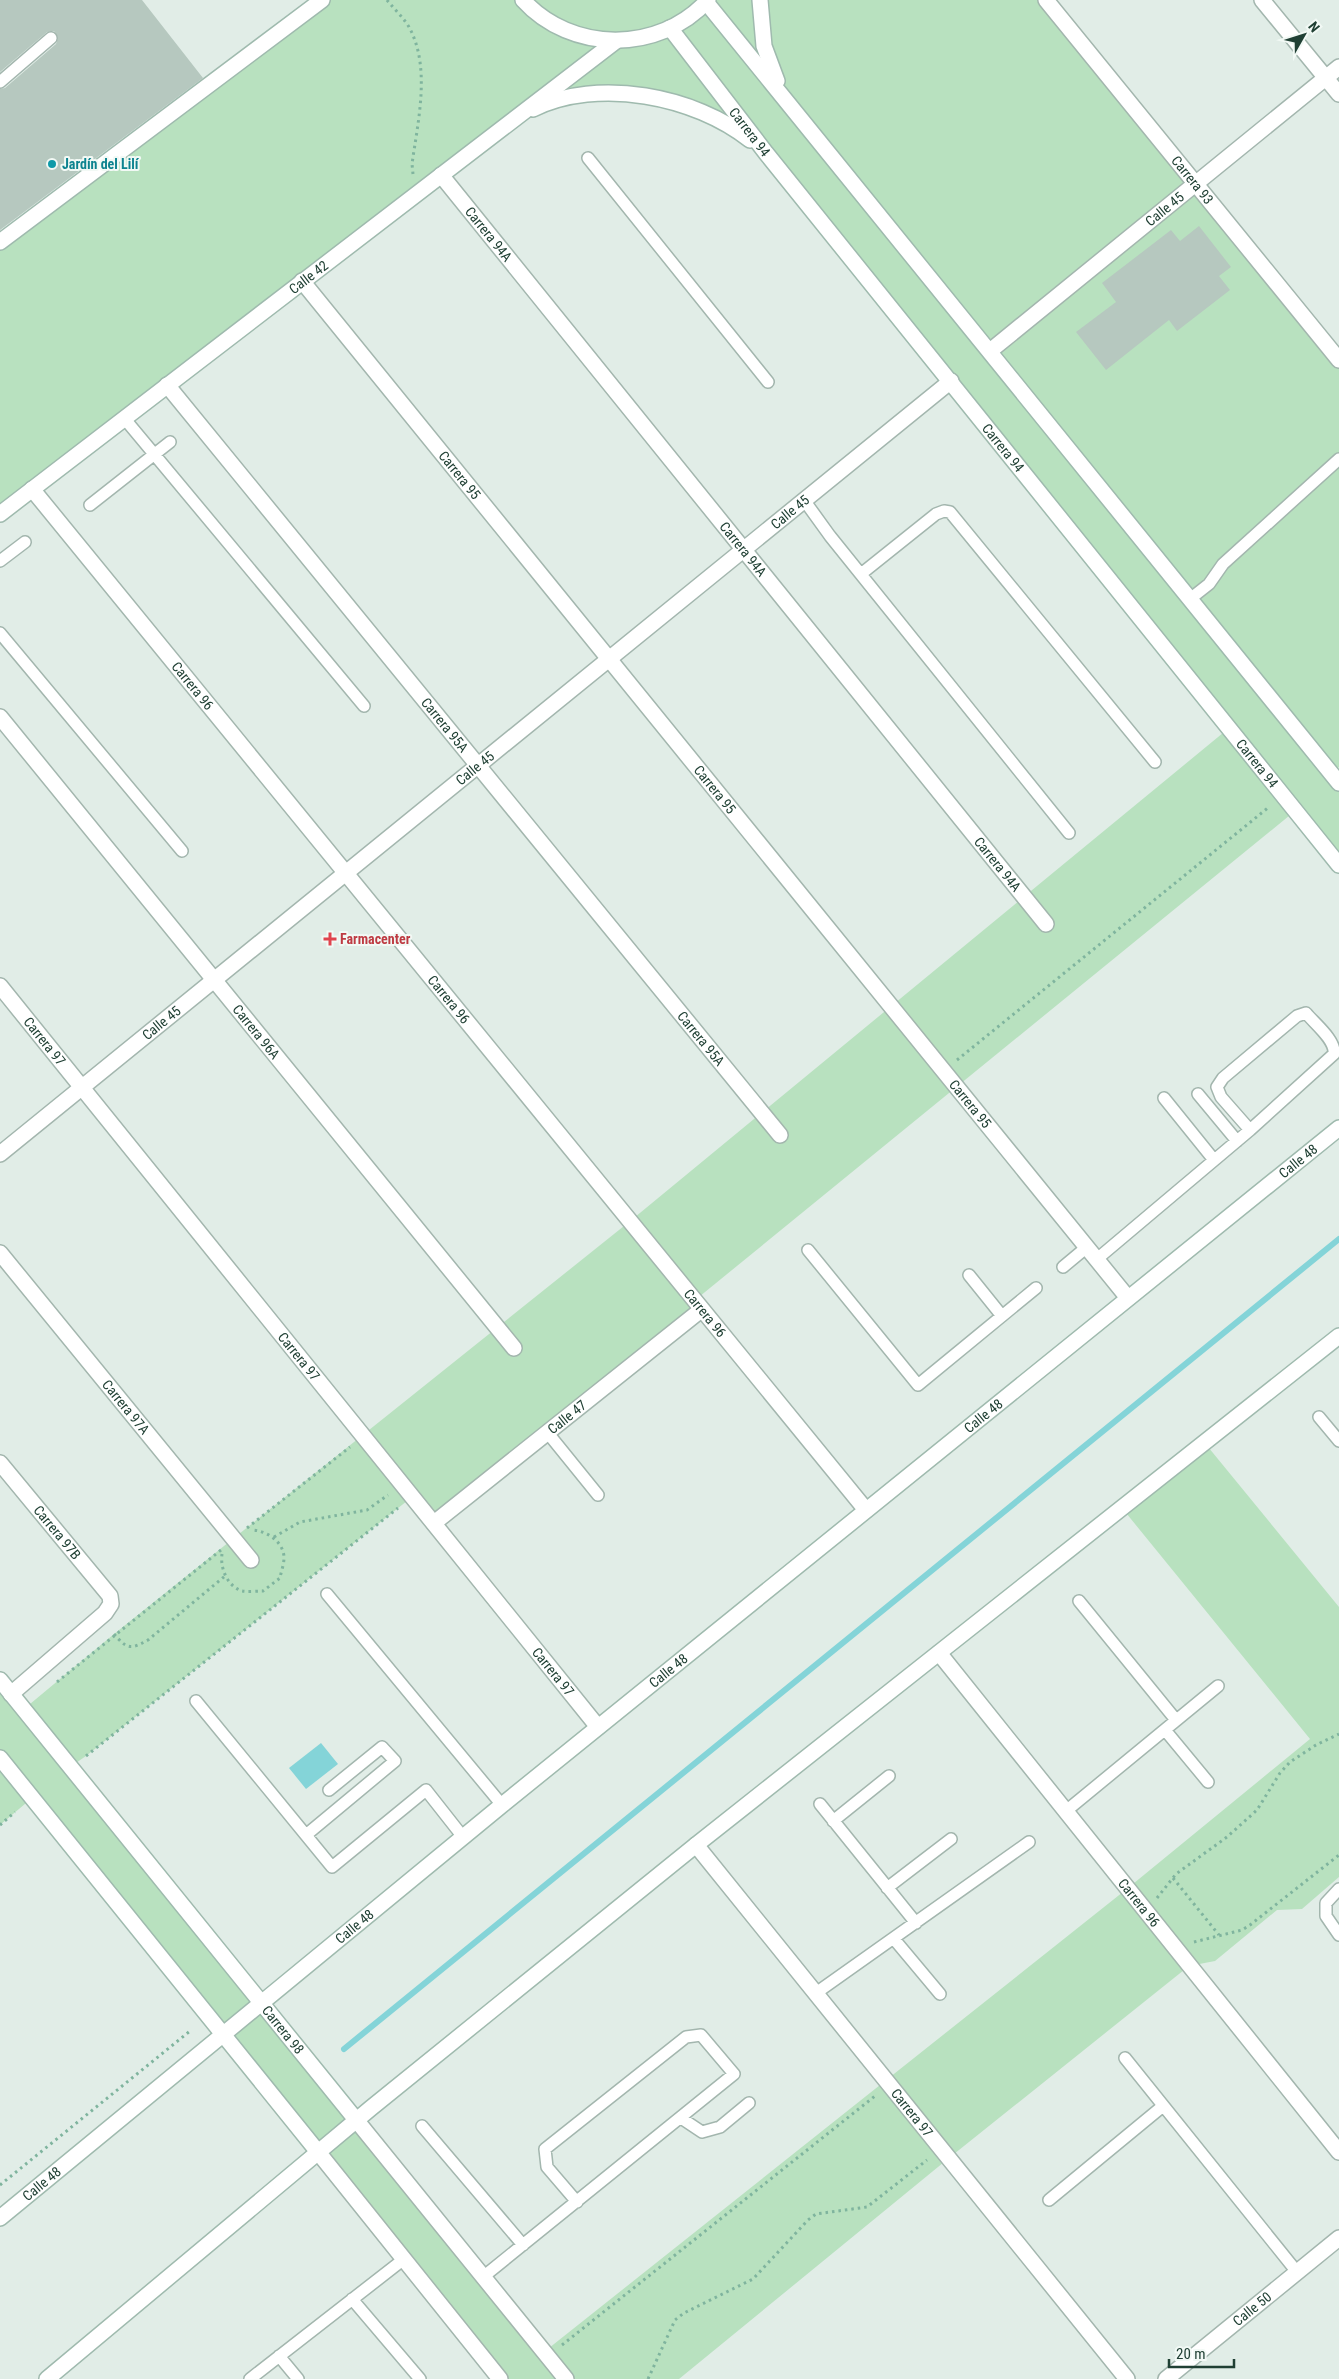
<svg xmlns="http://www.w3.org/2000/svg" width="1339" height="2379" viewBox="0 0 1339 2379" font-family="'Roboto Condensed',sans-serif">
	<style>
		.green { fill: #b8e1bf }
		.water { fill: #84d4d8 }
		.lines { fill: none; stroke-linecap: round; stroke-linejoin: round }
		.stream { stroke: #84d4d8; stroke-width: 6 }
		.building { fill: #b6c8bf }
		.lane-casing { stroke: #a3b6ae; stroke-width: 14 }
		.street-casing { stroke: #a3b6ae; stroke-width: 18 }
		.secondary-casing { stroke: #9fbaae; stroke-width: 18 }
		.path { stroke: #7fb49e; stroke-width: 3; stroke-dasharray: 2.5 4; stroke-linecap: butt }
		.lane { stroke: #fff; stroke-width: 11 }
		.street { stroke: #fff; stroke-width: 15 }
		.secondary { stroke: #fff; stroke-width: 15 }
		.culture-dot { fill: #0f9aa8; stroke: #f2f9f5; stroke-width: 2 }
		.health-dot { fill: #e0444e; stroke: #f2f9f5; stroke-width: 2 }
		.labels { text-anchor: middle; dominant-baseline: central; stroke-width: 4; stroke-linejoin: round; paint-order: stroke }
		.street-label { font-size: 14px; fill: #204034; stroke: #f2f9f5 }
		.culture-label { font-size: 14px; font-weight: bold; fill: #0d838f; stroke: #f2f9f5; text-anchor: start }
		.health-label { font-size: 14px; font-weight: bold; fill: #be3a42; stroke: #f2f9f5; text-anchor: start }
	</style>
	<rect width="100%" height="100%" fill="#e1ede7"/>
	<!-- green -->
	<path class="green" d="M322,0H1046L1339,360V767L1331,774L1339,783V865L1295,811L694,1301L701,1310L434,1523L412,1497L86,1756L70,1767L544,2352L1128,1888L1310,1739L1122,1508L1204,1442L1339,1607V1877L1302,1909L1277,1910L1215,1961L1189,1966L949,2158L679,2379H500L32,1798L0,1825V1680L24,1709L114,1634L629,1222L1229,728L743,134L630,94L540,105L0,514V242Z"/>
	<!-- water -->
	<path class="water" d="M321,1743L338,1764L306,1789L289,1768Z"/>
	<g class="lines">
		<!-- stream -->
		<path class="stream" d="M344,2049L1339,1239"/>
	</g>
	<!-- building -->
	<path class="building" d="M0,0H142L203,78L0,230V89L5,88L56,44L58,37L54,31L47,32L0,72Z
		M1199,226L1231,267L1219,276L1230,290L1177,331L1169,320L1106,370L1076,332L1116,302L1102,283L1171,230L1180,241Z"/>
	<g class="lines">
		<!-- lane casing -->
		<g class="lane-casing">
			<path id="lane" d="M0,82L51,38
				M588,158L768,382
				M124,418L364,706
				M804,500L830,536L1069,833
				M90,505L170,442
				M0,561L25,542
				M861,574L936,514L944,511L950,512L1155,762
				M1190,599L1209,584L1223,564L1339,459
				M0,633L182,851
				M1198,1094L1237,1141
				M1164,1098L1214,1160
				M808,1250L918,1385L1036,1288
				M1097,1259L1250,1130L1334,1054C1336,1040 1314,1023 1306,1013L1297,1016L1223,1078L1217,1087L1221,1097L1250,1130
				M1063,1267L1087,1247
				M969,1275L1002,1316
				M1319,1417L1339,1441
				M547,1432L598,1495
				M327,1594L502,1805
				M1079,1601L1176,1720
				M196,1701L332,1867L426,1790L463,1837
				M1165,1730L1208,1782
				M820,1804L916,1923
				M1066,1811L1218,1686
				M833,1821L889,1776
				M306,1835L395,1761L382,1747L329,1790
				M887,1888L951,1839
				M1339,1889L1326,1903V1916L1339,1935
				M894,1939L940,1994
				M816,1993L1029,1842
				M1125,2058L1297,2272
				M681,2118L702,2132L720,2127L749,2103
				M422,2126L523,2245
				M1049,2200L1163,2106
				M483,2277C567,2209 651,2142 734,2074L701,2035L686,2037L545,2149L547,2167L577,2202
				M352,2299L420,2379
				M279,2356L298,2379
				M250,2379L404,2259"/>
		</g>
		<!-- street casing -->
		<g class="street-casing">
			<g id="street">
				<path id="s1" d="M1046,0L1339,360"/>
				<path d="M1262,0L1339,94"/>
				<path id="s2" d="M441,175L1046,924"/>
				<path id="s3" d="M302,281L1128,1298"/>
				<path id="s4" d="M990,351L1339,67"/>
				<path id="s5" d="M167,385L780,1135"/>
				<path id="s6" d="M32,489L866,1510"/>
				<path id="s7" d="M0,717L514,1348"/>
				<path id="s8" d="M0,986L598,1727"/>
				<path id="s9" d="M0,1154L951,381"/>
				<path id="s10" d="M0,1253L251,1560"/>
				<path id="s11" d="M0,1463L110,1596L111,1604L105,1613L11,1694"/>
				<path id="s12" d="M434,1523L701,1310"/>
				<path id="s13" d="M939,1653L1339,2152"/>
				<path id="s14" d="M696,1845L1127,2379"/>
				<path d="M357,2121L566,2379"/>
				<path d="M318,2152L500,2379"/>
				<path id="s15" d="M1166,2379L1339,2238"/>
			</g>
		</g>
		<!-- secondary casing -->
		<g class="secondary-casing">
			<g id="secondary">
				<path d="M523,0C571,53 659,54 708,0"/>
				<path d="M760,0L764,46L777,81"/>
				<path d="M706,2L1339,783"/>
				<path id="s16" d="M670,28L766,153L1339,865"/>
				<path d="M533,109C598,77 695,96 750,140"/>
				<path d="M0,242L322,0"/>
				<path id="s17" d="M0,514L616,41"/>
				<path id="s18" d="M0,1680L357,2121"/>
				<path d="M0,1758L318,2152"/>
				<path id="s19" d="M0,2218L502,1805L1339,1128"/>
				<path d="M47,2379L371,2108L696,1845L1339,1336"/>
			</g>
		</g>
		<!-- path -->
		<path class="path" d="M387,0C394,9 403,17 409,27C431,67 418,121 412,164L413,174
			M957,1060L1269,807
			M247,1528L350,1447
			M274,1537L300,1522L367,1510L388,1495
			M222,1554C220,1568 227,1586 242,1591C248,1592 257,1591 263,1591L280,1578C281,1572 284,1564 284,1558C284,1541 265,1530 251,1530
			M114,1634C127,1649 130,1650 148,1640L225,1576
			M57,1682L221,1550
			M86,1756L398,1508
			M0,1825L15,1812
			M1173,1878L1219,1935
			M1157,1898L1176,1874L1227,1837L1257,1810L1280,1773L1290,1762L1316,1745L1339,1734
			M1194,1942L1242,1930L1250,1925L1339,1855
			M0,2185L190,2031
			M562,2345L875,2096
			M648,2379L675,2320L684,2313L753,2279L808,2220L816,2214L867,2207L927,2160"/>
		<!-- lane -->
		<use href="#lane" class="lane"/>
		<!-- street -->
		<use href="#street" class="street"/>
		<!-- secondary -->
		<use href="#secondary" class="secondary"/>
	</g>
	<!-- markers -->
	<circle class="culture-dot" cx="52" cy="164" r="5"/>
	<path class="health-dot" d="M327.5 931.5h5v5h5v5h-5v5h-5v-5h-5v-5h5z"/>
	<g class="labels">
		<!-- street labels -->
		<g class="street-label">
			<text stroke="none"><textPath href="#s16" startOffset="131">Carrera 94</textPath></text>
			<text stroke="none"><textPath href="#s1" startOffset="232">Carrera 93</textPath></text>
			<text stroke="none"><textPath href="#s4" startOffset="225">Calle 45</textPath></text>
			<text stroke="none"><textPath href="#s2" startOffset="76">Carrera 94A</textPath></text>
			<text stroke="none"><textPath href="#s17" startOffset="389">Calle 42</textPath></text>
			<text stroke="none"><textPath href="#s16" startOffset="536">Carrera 94</textPath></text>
			<text stroke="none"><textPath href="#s3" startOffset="250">Carrera 95</textPath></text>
			<text stroke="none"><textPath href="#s9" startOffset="1018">Calle 45</textPath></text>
			<text stroke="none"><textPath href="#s2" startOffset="481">Carrera 94A</textPath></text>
			<text stroke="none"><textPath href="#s6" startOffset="254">Carrera 96</textPath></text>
			<text stroke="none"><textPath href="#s5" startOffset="439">Carrera 95A</textPath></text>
			<text stroke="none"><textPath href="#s16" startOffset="941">Carrera 94</textPath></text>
			<text stroke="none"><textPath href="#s9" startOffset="612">Calle 45</textPath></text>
			<text stroke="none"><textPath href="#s3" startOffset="655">Carrera 95</textPath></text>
			<text stroke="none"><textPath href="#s2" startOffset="886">Carrera 94A</textPath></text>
			<text stroke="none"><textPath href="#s6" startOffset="659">Carrera 96</textPath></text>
			<text stroke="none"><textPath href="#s9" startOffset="208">Calle 45</textPath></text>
			<text stroke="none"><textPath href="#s7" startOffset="406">Carrera 96A</textPath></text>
			<text stroke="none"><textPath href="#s5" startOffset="844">Carrera 95A</textPath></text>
			<text stroke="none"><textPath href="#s8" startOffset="71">Carrera 97</textPath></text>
			<text stroke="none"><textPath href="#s3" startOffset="1060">Carrera 95</textPath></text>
			<text stroke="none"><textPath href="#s19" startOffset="1674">Calle 48</textPath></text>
			<text stroke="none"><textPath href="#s6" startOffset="1064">Carrera 96</textPath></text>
			<text stroke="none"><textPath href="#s8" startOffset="476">Carrera 97</textPath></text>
			<text stroke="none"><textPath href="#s10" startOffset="199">Carrera 97A</textPath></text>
			<text stroke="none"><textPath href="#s12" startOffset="170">Calle 47</textPath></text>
			<text stroke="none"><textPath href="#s19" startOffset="1269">Calle 48</textPath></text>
			<text stroke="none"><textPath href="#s11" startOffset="90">Carrera 97B</textPath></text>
			<text stroke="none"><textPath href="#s8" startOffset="881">Carrera 97</textPath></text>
			<text stroke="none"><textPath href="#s19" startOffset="864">Calle 48</textPath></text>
			<text stroke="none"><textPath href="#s13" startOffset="320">Carrera 96</textPath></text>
			<text stroke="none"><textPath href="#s19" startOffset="459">Calle 48</textPath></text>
			<text stroke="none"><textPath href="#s18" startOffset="450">Carrera 98</textPath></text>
			<text stroke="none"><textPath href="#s14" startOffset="344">Carrera 97</textPath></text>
			<text stroke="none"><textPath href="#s19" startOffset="54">Calle 48</textPath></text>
			<text stroke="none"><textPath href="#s15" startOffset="111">Calle 50</textPath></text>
		</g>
		<!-- culture labels -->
		<g class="culture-label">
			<text x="62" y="164">Jardín del Lilí</text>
		</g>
		<!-- health labels -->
		<g class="health-label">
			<text x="340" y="939">Farmacenter</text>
		</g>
	</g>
	<!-- north arrow -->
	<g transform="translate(1304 35) rotate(51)" stroke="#f2f9f5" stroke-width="4" paint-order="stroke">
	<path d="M0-4L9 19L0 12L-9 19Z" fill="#204034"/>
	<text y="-8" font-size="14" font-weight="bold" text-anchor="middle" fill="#204034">N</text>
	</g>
	<!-- scale -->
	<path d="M1169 2359v8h65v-8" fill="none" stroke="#204034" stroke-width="2.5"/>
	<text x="1176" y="2359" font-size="15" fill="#204034" stroke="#f2f9f5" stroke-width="4" paint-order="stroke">20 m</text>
</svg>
